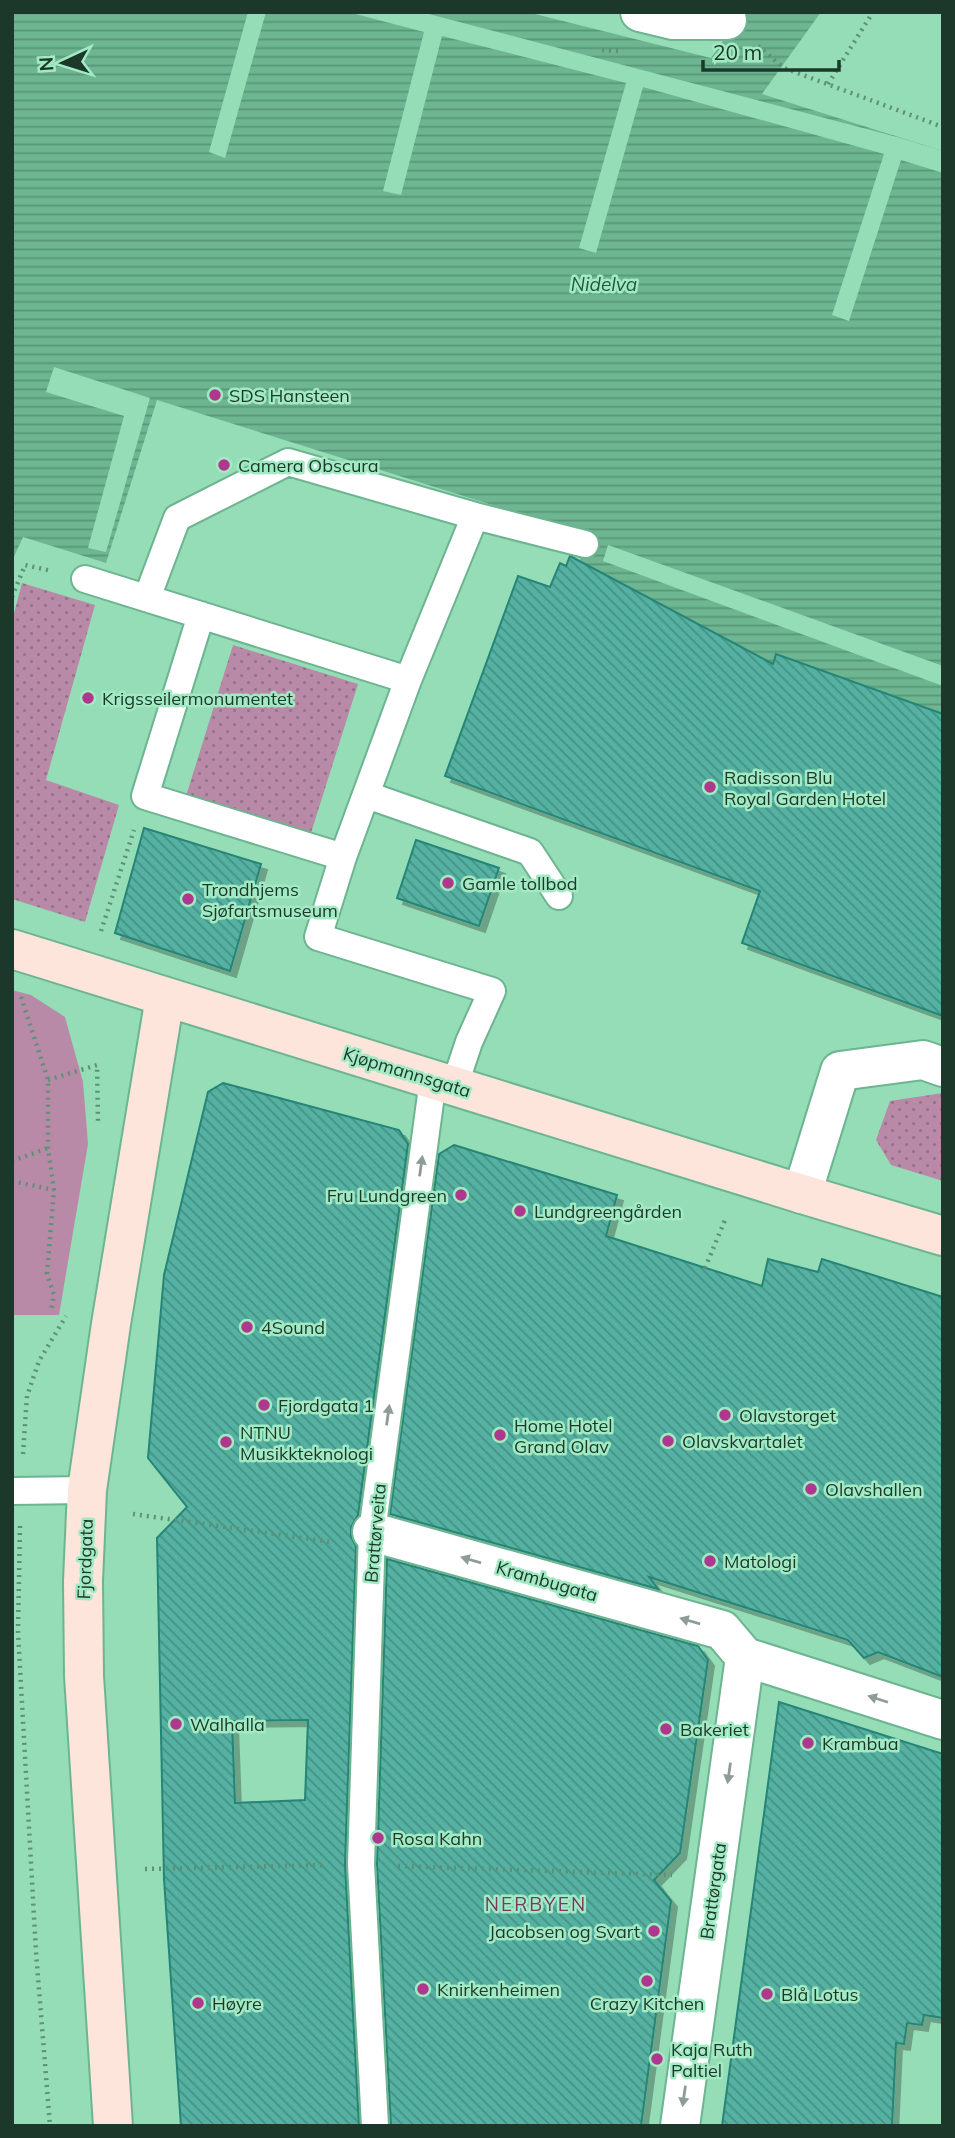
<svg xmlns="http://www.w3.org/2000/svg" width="955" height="2138" viewBox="0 0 955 2138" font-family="Mulish,sans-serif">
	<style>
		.grass { fill: url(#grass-dots) }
		.park { fill: #b98aa8 }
		.water { fill: url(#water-rules) }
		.pier { fill: #95ddb7 }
		.building { fill: url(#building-back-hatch); stroke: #258577; stroke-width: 2; fill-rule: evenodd; filter: url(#shadow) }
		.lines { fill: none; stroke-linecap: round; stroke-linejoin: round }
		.lane-casing { stroke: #6db490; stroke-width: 30 }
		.street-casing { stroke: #6db490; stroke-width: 42 }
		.secondary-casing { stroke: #6db490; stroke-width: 42 }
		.path { stroke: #5d9176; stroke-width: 4.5; stroke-dasharray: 2 5; stroke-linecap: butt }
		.lane { stroke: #fff; stroke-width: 26 }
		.street { stroke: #fff; stroke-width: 38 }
		.secondary { stroke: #fde5dc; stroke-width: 38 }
		.oneway { fill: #8d9c94 }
		.poi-dot { fill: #af388e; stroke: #a2eac4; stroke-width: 2.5 }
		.labels { text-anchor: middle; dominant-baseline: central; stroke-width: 5; stroke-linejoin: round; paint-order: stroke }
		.poi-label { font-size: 18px; fill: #1b382a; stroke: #a2eac4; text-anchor: start }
		.street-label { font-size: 18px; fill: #1b382a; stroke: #a2eac4 }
		.water-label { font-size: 19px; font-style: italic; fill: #225a40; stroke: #a2eac4 }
		.neighbourhood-label { font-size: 19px; letter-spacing: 2px; fill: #773a63; stroke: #a2eac4 }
	</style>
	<defs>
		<pattern id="grass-dots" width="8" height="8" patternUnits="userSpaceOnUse" patternTransform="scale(1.75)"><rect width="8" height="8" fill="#b98aa8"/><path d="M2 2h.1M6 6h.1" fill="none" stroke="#967289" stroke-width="1.8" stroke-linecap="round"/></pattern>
		<pattern id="water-rules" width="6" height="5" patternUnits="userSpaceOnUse" patternTransform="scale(1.75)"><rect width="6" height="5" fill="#6db691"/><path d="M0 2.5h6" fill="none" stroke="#599577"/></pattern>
		<pattern id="building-back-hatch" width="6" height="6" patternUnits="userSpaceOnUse" patternTransform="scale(1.75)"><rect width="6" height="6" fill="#54b1a1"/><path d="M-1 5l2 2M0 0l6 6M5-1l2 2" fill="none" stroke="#459183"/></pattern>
		<filter id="shadow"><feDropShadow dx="6" dy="6" stdDeviation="0" flood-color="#0004"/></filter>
	</defs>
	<rect width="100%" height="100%" fill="#95ddb7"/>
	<!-- grass -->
	<path class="grass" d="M22,583L95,605L46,780L119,805L85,922L12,899V621Z
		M233,645L358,684L310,836L186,796Z
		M943,1093V1181L891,1165L876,1140L890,1101Z"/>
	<!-- park -->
	<path class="park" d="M12,990L31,995L65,1017L83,1082L88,1144L59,1315H12Z"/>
	<!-- water -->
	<path class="water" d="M12,12H527L711,58L743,12H821L762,94L943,151V736L722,654L575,575L588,535L157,400L106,563L23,537L12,561Z"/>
	<!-- pier -->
	<path class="pier" d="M248,12H266L225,158L209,152Z
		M348,12H421L897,137L943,151V173L901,160L849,321L832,315L884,154L643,87L596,253L579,248L626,83L442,36L401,195L383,191L424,32Z
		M54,367L150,398L106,552L88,548L124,416L46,392Z
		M608,545L943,666V686L603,561Z"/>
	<!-- building -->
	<path class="building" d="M570,556L773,664L776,654L943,714V1016L742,943L760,891L445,776L518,576L550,587L560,563L566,566Z
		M144,828L261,864L230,971L115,933Z
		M416,840L499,868L479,926L397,898Z
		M223,1083L399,1130L408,1144L358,1515L351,1527V1537L356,1546L345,1864L359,2126H181L164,1879L157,1538L187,1507L148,1458L164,1275L208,1092ZM308,1720L305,1800L235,1803L232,1721Z
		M454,1145L617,1195L606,1236L762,1286L768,1259L818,1272L822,1259L943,1297V1677L878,1652L864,1658L848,1640L649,1577L658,1589L390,1514L439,1154Z
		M387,1559L698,1646L708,1660L680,1853L654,1880L671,1901L641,2126H391L377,1864Z
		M779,1702L943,1754V2018L924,2015L922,2025L907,2023L904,2044L896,2043L892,2126H722Z"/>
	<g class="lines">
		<!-- lane casing -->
		<g class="lane-casing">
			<path id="lane" d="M475,516L585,544
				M85,579L408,680L343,857L145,796L201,615
				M147,598L177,518L288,462L475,516L408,680
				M367,795L530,852L559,896
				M343,857L318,937L492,991L469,1042L454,1087
				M12,1491L87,1490
				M375,2126L361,1864L372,1532L433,1080"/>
		</g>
		<!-- street casing -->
		<g class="street-casing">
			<path id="street" d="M640,12L673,20H727
				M802,1194L840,1071L923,1060L943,1067
				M372,1532L722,1630L745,1657L943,1720
				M680,2126L745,1657"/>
		</g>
		<!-- secondary casing -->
		<g class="secondary-casing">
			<path id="secondary" d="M12,949L802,1194L943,1236
				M113,2126L84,1676L83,1581L87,1490L111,1324L165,997"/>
		</g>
		<!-- path -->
		<path class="path" d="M758,46L784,68L943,127
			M602,50L621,51
			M828,84L873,12
			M12,597L25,565L52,571
			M101,931L134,830
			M21,997L48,1080V1148L54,1190L47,1274L54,1295L51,1311
			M48,1080L97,1065L98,1121
			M12,1161L48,1148
			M12,1181L54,1190
			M705,1268L725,1220
			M23,1454L27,1396L39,1361L66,1316
			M133,1514L331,1542
			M20,1526L18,1632L36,1952L50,2126
			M398,1866L672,1875
			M145,1869L326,1865"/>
		<!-- lane -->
		<use href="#lane" class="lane"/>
		<!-- street -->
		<use href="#street" class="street"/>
		<!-- secondary -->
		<use href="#secondary" class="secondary"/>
	</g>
	<!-- one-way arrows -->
	<defs><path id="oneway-solid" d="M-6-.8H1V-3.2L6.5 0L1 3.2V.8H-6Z" transform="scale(1.75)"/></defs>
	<g class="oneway">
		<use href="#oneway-solid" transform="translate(421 1166) rotate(-82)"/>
		<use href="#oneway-solid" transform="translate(388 1415) rotate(-82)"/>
		<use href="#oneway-solid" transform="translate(471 1560) rotate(-164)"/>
		<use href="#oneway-solid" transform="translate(690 1621) rotate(-164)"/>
		<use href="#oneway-solid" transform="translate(878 1699) rotate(-162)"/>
		<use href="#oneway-solid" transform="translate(729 1773) rotate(98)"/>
		<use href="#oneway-solid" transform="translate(684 2096) rotate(98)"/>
	</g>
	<!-- markers -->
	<g class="poi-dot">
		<circle cx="215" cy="395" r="7"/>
		<circle cx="224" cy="465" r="7"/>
		<circle cx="88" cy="698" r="7"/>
		<circle cx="710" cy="787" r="7"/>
		<circle cx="448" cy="883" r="7"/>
		<circle cx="188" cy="899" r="7"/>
		<circle cx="461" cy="1195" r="7"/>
		<circle cx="520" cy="1211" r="7"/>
		<circle cx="247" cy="1327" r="7"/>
		<circle cx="264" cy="1405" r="7"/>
		<circle cx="725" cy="1415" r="7"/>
		<circle cx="500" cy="1435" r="7"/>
		<circle cx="668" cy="1441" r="7"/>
		<circle cx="226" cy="1442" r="7"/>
		<circle cx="811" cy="1489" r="7"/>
		<circle cx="710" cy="1561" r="7"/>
		<circle cx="176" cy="1724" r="7"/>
		<circle cx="666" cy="1729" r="7"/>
		<circle cx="808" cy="1743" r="7"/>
		<circle cx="378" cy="1838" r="7"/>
		<circle cx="654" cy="1931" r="7"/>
		<circle cx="647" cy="1981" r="7"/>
		<circle cx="423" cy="1989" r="7"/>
		<circle cx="767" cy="1994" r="7"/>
		<circle cx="198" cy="2003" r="7"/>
		<circle cx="657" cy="2059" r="7"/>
	</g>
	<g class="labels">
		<!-- poi labels -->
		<g class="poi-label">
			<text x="229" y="395">SDS Hansteen</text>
			<text x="238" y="465">Camera Obscura</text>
			<text x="102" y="698">Krigsseilermonumentet</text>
			<text x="724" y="777">Radisson Blu<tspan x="724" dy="21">Royal Garden Hotel</tspan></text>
			<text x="462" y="883">Gamle tollbod</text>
			<text x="202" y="889">Trondhjems<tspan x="202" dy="21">Sjøfartsmuseum</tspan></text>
			<text x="447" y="1195" text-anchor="end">Fru Lundgreen</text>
			<text x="534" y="1211">Lundgreengården</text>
			<text x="261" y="1327">4Sound</text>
			<text x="278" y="1405">Fjordgata 1</text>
			<text x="739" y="1415">Olavstorget</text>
			<text x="514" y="1425">Home Hotel<tspan x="514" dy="21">Grand Olav</tspan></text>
			<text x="240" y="1432">NTNU<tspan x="240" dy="21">Musikkteknologi</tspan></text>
			<text x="682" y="1441">Olavskvartalet</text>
			<text x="825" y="1489">Olavshallen</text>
			<text x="724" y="1561">Matologi</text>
			<text x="190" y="1724">Walhalla</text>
			<text x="680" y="1729">Bakeriet</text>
			<text x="822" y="1743">Krambua</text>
			<text x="392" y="1838">Rosa Kahn</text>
			<text x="640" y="1931" text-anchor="end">Jacobsen og Svart</text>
			<text x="437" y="1989">Knirkenheimen</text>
			<text x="781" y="1994">Blå Lotus</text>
			<text x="212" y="2003">Høyre</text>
			<text x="647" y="2003" text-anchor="middle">Crazy Kitchen</text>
			<text x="671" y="2049">Kaja Ruth<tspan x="671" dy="21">Paltiel</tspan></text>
		</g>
		<!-- street labels -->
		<g class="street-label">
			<text transform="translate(407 1072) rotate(17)">Kjøpmannsgata</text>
			<text transform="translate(375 1533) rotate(-85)">Brattørveita</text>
			<text transform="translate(85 1559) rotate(-88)">Fjordgata</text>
			<text transform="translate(547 1581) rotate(16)">Krambugata</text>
			<text transform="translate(713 1891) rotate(-82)">Brattørgata</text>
		</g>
		<!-- water labels -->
		<g class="water-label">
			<text x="604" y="284">Nidelva</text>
		</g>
		<!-- neighbourhood labels -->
		<g class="neighbourhood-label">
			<text x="536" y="1904">NERBYEN</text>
		</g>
	</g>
	<!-- border -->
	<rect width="955" height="2138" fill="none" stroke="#1b382a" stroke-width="28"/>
	<!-- north arrow -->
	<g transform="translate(63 63) rotate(266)" stroke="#a2eac4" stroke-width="5" paint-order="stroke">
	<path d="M0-5L12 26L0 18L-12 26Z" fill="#1b382a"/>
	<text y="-10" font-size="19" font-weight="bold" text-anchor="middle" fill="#1b382a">N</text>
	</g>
	<!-- scale -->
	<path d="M703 60v10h136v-10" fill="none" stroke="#1b382a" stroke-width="3.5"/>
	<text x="713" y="60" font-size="21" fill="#1b382a" stroke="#a2eac4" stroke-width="5" paint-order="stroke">20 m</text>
</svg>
